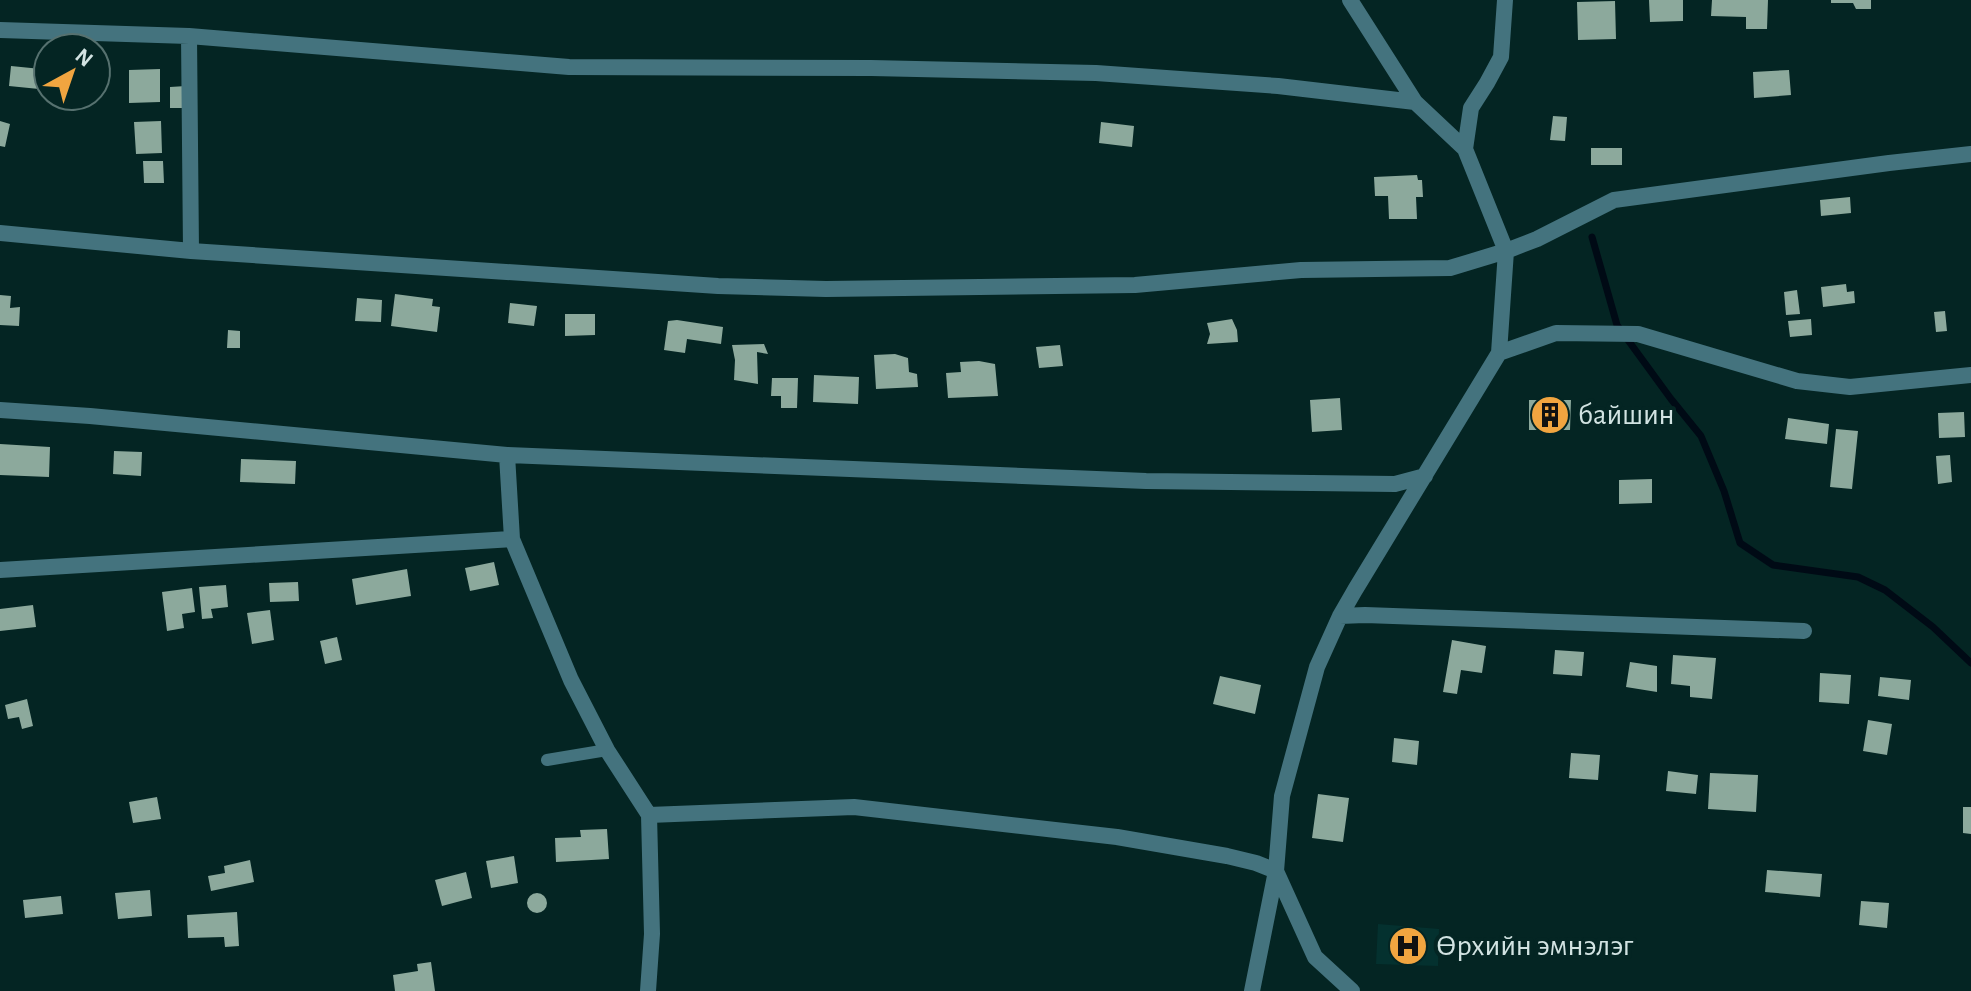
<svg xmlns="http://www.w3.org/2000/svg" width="1971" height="991" viewBox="0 0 1971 991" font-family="'Alegreya Sans',sans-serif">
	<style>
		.built { fill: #04312f }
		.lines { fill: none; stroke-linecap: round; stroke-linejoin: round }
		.stream { stroke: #000a15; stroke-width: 7 }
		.building { fill: #8ca99c }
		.service { stroke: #44737e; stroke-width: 12 }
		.minor { stroke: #44737e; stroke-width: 16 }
		.labels { text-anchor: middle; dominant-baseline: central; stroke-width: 8; stroke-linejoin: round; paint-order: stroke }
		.poi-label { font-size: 30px; fill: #d2e3e2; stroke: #042523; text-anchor: start }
	</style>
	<rect width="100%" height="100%" fill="#042523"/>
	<!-- built -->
	<path class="built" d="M1378,924L1439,929L1438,966L1376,964Z"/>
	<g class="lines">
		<!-- stream -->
		<path class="stream" d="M1592,237L1617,325L1671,399L1701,436L1724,491L1740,543L1773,565L1858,577L1885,590L1933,627L1971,663"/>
	</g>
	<!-- building -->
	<path class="building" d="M1649,0H1683V21L1650,22Z
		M1712,0H1768L1767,29H1746V17L1711,16Z
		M1831,0H1871V9H1856L1853,3H1831Z
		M1615,1L1616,39L1578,40L1577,2Z
		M11,66L41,69L39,89L9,86Z
		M160,69V102L129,103V70Z
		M1789,70L1791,95L1754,98L1753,72Z
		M186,86L187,108H170V87Z
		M1553,116L1567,117L1565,141L1550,140Z
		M0,121L10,124L5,147L0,146Z
		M161,121L162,153L136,154L134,122Z
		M1101,122L1134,126L1132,147L1099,143Z
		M1591,148H1622V165H1591Z
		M143,161H163L164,183H144Z
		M1417,175L1418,180H1422L1423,197H1416L1417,219H1389L1388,196H1375L1374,177Z
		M1850,197L1851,213L1821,216L1820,200Z
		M1846,284L1847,292L1854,291L1855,303L1823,307L1821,287Z
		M1797,290L1800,314L1786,315L1784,292Z
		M395,294L433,299L432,306L440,307L437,332L391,326Z
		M0,295L11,296L10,308L20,307L19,326L0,325Z
		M357,298L382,300L381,322L355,321Z
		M510,303L537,306L534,326L508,323Z
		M1945,311L1947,331L1936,332L1934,312Z
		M565,314H595V335L565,336Z
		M1232,319L1237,330L1238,342L1207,344L1210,334L1207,323Z
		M1811,319L1812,335L1790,337L1788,321Z
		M677,320L723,327L721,344L687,339L685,353L664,350L668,321Z
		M228,330L240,331V348H227Z
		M764,344L768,354L757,352L758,384L734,380L735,360L732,345Z
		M1060,345L1063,366L1039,368L1036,347Z
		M895,354L908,358L909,372L917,374L918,387L876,389L874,355Z
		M979,361L995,364L998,396L948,398L946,373L961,372L960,362Z
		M814,375L859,377L858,404L813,402Z
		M772,378H798L797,408H781V396H771Z
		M1340,398L1342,430L1312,432L1310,400Z
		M1529,400H1571L1570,430H1529Z
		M1964,412L1965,437L1939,438L1938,413Z
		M1788,418L1829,424L1827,444L1785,439Z
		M1836,429L1858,431L1852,489L1830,487Z
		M0,444L50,447L49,477L0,475Z
		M114,451L142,452L141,476L113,474Z
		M1950,455L1952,482L1938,484L1936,456Z
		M241,459L296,461L295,484L240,482Z
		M1652,479V503L1619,504V480Z
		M494,562L499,585L470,591L465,568Z
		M407,569L411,596L356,605L352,579Z
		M298,582L299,601L270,602L269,583Z
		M226,585L228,607L211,609L213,618L202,619L199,587Z
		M192,588L195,612L182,614L184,628L167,631L162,592Z
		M33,605L36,627L0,631V609Z
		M270,610L274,640L252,644L247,613Z
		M337,637L342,660L325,664L320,641Z
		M1452,640L1486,646L1482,673L1461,670L1457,694L1443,692Z
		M1555,650L1584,652L1582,676L1553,674Z
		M1673,655L1716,658L1712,699L1690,697V686L1671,684Z
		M1630,662L1657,666V692L1626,687Z
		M1820,673L1851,675L1849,704L1819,702Z
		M1220,676L1261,685L1255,714L1213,704Z
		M1880,677L1911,680L1909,700L1878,696Z
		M27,699L33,726L22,729L19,717L8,719L5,705Z
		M1868,720L1892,724L1887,755L1863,751Z
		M1394,738L1419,741L1417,765L1392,762Z
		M1571,753L1600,755L1598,780L1569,778Z
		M1668,771L1698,775L1696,794L1666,791Z
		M1710,773L1758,775L1756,812L1708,809Z
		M1318,794L1349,798L1343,842L1312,838Z
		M157,797L161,819L133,823L129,802Z
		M1963,807H1971V834L1963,833Z
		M607,829L609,859L556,862L555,838L581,837L580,830Z
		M514,856L518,883L491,888L486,861Z
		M250,860L254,882L211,891L208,876L225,873L224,866Z
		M1767,870L1822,874L1820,897L1765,892Z
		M466,872L472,898L442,906L435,880Z
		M150,890L152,916L118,919L115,893Z
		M527 903a10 10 0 1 1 20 0a10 10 0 1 1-20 0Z
		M61,896L63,914L25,918L23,900Z
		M1861,901L1889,903L1887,928L1859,925Z
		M237,912L239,946L225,947L224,937L188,938L187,915Z
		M431,962L435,991H395L393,975L418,971L417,964Z"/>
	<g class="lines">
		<!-- service -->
		<path class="service" d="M547,760L607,750"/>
		<!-- minor -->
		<path class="minor" d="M1350,0L1415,102L1465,149
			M0,30L189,36L569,67L871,68L1096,73L1278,86L1415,102
			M189,36L191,251
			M0,233L191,251L718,286L826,289L1135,285L1301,270L1450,268L1506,251L1537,239L1614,200L1889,163L1971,154
			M1499,353L1556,333L1638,334L1797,381L1850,387L1971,375
			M0,410L90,416L507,455L1146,481L1395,484L1425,476
			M507,455L512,539L571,680L607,750L649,815L652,934L648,991
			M0,570L512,539
			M1340,616L1365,615L1804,631
			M649,815L854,807L1117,837L1227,856L1256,863L1276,871L1315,957L1352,991
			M1252,991L1276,871L1282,796L1317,667L1340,616L1355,590L1499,353L1506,251L1465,149L1471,108L1487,83L1501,57L1505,0"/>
	</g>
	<!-- icons -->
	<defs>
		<g id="building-disc" transform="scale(2)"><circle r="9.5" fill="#f1a540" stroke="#042523"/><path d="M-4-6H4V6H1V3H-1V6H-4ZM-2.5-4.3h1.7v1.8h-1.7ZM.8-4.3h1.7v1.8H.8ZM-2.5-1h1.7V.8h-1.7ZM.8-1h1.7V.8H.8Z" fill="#111"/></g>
		<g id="hospital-disc" transform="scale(2)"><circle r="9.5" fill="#f1a540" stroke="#042523"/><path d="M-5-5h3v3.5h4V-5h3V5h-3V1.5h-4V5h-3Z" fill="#111"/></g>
	</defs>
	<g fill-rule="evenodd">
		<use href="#building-disc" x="1550" y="415"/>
		<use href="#hospital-disc" x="1408" y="946"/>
	</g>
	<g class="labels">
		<!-- poi labels -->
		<g class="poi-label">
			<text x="1578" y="415">байшин</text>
			<text x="1436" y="946">Өрхийн эмнэлэг</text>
		</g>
	</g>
	<!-- north arrow -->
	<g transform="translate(72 72) rotate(40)"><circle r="38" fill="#042523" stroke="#56716f" stroke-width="2"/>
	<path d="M0-6L14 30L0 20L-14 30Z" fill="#f1a540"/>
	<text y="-12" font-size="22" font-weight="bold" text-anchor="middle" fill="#d2e3e2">N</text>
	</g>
</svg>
